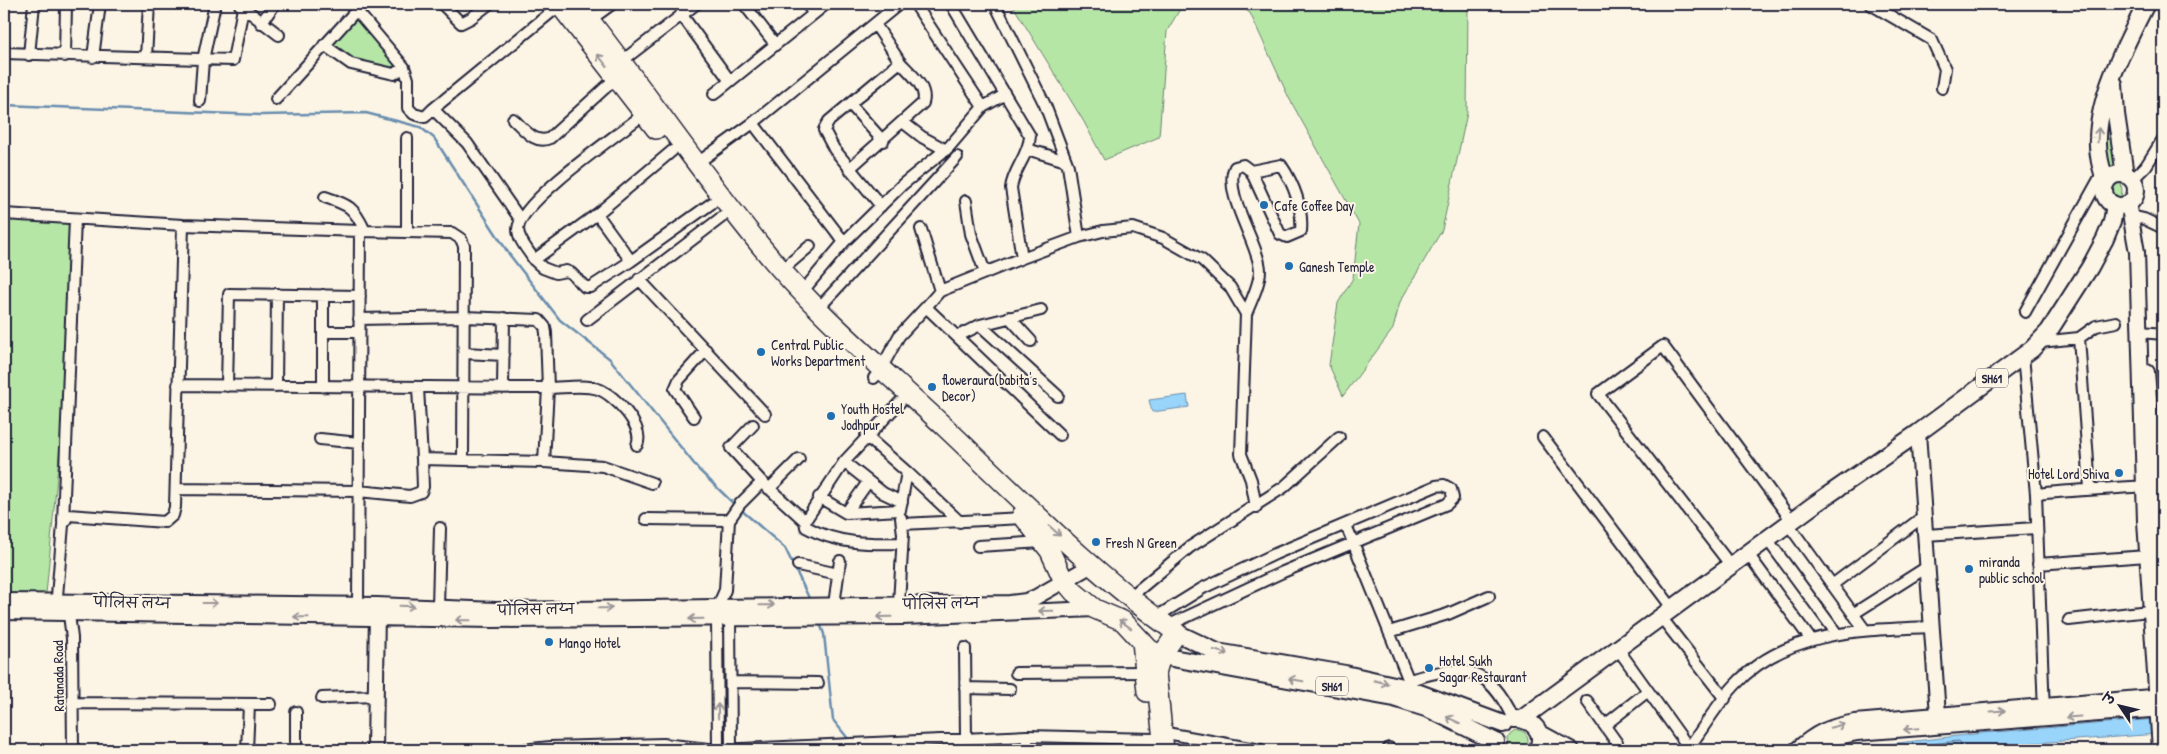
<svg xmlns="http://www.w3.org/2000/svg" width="2167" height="754" viewBox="0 0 2167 754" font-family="'Patrick Hand','Playpen Sans Deva',sans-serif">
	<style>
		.green { fill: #b5e6a6; stroke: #6c8470 }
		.water { fill: #99d4fa; stroke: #698dae }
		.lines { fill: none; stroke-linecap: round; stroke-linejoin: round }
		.shore { stroke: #526987; stroke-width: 1 }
		.stream { stroke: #698dae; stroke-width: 2.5 }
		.street-casing { stroke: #22223b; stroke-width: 14 }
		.secondary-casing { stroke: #22223b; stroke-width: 18 }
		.primary-casing { stroke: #22223b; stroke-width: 20 }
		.highway-casing { stroke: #22223b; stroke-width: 22 }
		.street { stroke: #fcf5e5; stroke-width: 10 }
		.secondary { stroke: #fcf5e5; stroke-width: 14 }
		.primary { stroke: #fcf5e5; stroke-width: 16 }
		.highway { stroke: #fcf5e5; stroke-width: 19 }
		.oneway { stroke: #9a9698 }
		.poi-dot { fill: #1f6fb2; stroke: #fcf5e5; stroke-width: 2 }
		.labels { text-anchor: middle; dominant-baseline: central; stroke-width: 4; stroke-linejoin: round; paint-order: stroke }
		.shield { fill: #fcf5e5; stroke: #63616e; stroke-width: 1 }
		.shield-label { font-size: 12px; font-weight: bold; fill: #22223b }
		.poi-label { font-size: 14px; fill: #22223b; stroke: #fcf5e5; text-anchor: start }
		.street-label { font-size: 14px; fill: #22223b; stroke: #fcf5e5 }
	</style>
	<rect width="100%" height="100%" fill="#fcf5e5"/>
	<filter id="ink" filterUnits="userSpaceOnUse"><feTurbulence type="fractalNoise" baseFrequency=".02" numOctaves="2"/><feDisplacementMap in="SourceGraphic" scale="10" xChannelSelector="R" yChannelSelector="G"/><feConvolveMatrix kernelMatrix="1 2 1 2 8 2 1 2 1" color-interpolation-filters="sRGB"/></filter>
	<g filter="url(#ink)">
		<!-- green -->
		<path class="green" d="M1012,4H1183L1167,31L1159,137L1104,160L1084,122Z
			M1237,4H1468L1467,113L1442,230L1400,302L1393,329L1343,396L1329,365L1338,303L1353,278L1359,224L1289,98L1250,13Z
			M355,16L397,65L396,68L392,70L356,62L330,45Z
			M2111,111L2122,190L2121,199L2116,206L2110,196L2100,132Z
			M4,219L81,221L46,594L4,595Z
			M1508 740a10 10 0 1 1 20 0a10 10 0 1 1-20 0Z"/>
		<!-- water -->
		<path class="water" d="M1187,395L1189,407L1152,412L1149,400Z
			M2156,719L2158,734L1940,750H1839L1982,733Z"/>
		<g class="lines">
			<!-- shore -->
			<path class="shore" d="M1874,750L1959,741L1961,743L1959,750"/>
			<!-- stream -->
			<path class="stream" d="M4,105L261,115L366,113L420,127L434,138L509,254L560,320L610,359L699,470L736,506
				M740,509L785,548L810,600
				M819,621L824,634L833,720L850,741"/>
			<!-- street casing -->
			<g class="street-casing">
				<path id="street" d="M442,4L461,23L471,18L489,4
					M744,4L775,44
					M807,4L813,13
					M951,4L1030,136C1029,155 1013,170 1011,188L1022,258
					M995,4L1045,105L1068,166L1079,237
					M1870,4L1932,40L1945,69L1942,88
					M240,5L279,35
					M356,10L404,67L408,79V108L414,114L425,117L433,109
					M681,14L730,81
					M590,20L612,4
					M261,23L275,4
					M875,24L900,62L829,121L824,130L834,149L881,206
					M324,45L351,64L394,74L404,67
					M4,53L233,60L243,8
					M29,55L34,4
					M65,56L66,4
					M93,57L100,4
					M146,57L149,4
					M622,61L696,4
					M714,94L826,4
					M276,99L362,4
					M200,101L203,60L215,4
					M850,104L883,141
					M983,107L1004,95
					M513,119C524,129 535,145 550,138L616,78
					M753,123L899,4
					M904,123L922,137L946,150
					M1027,149L1066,161
					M696,164L753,123L844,242
					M849,169L923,103C928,87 910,73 900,62
					M2132,180L2146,166L2163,139
					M325,197C349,205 354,207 365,231
					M966,201L971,234L985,272
					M4,214L183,225
					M597,214L672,151
					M2131,216L2144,219L2163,228
					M520,219L467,143L433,109L560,5
					M921,229L940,291
					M360,231L452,233L461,239L464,246L463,460
					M407,231V138
					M534,260C529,251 518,240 518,229C519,202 620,133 644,114
					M631,261L597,214L534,260L543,268L556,273L566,271L571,273L585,287H591L631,261L712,203
					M782,270L810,246
					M639,279L765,414
					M802,292L844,242L903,184L949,147L983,107L915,4
					M323,295V387
					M818,309L957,157
					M2025,312L2103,172
					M1246,314L1241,454L1251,480L1256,507
					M1009,317L1031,341
					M359,319L464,317L539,320L545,327L546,333L548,388C563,388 584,384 598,389C615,395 645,427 637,445
					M587,320L722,217
					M980,325L1058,396
					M323,332H359
					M2141,332L2163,334
					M958,336L980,325L1041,310
					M2079,338L2090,488
					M2040,342L2079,338L2096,326L2116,322
					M464,353L504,355
					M2023,356L2036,494L2044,713
					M874,378L881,369L899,336L926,307
					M227,386L229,294L360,296
					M276,386L277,294
					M418,388L422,459
					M503,388L504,318
					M694,417L675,389L679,380L706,350
					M753,425L731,448L762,482
					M1060,435L926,307L940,291L1022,258L1079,237L1103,231L1133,228L1163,238L1202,260L1230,287L1246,314C1251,301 1260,284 1260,270C1259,244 1222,192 1235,167L1243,165L1251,171L1280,234L1287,237L1301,231C1303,208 1294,184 1281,165L1251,171
					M1543,437L1673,609
					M320,439L359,443
					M2153,443H2163
					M544,462L603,466L652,483
					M844,462L883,493L902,502
					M907,472L960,522
					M176,489L358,491L410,496L421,492L423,487L422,459L544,462L548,388L178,385
					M769,489L799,459
					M2036,494C2072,490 2109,489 2145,486
					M819,497L846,513L900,510L907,472L866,436
					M846,513L868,482
					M646,519L729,520
					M805,521L806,527C837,544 868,544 902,543
					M63,522L75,219
					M902,524L1025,518
					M1788,524L1865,630
					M1346,525L1413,691
					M1925,535L2036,528
					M1767,539L1837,634
					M978,546L1043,542
					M1748,554L1811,640
					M2038,564L2147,556
					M798,565L838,574
					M1732,567L1598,394L1663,346L1792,521
					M1832,585L1924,516
					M1130,597L1190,547L1284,487L1339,437
					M899,604L903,534L901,518
					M834,605L840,561
					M68,607L72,638L73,750
					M438,607L440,528
					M56,608L63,525L68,515L165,522L173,515L175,507L183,225L360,231L358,605
					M730,613L731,750
					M1853,614L1927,567
					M1156,617L1203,588L1275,554L1436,486L1444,485L1451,489L1453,498L1447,504L1283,572L1167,626
					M1661,617L1725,699
					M2069,620L2149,611
					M1389,632L1448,614L1489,596
					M965,648L966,737
					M1618,649L1689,748
					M1016,673L1144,672
					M1410,680C1463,663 1488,665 1513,719
					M731,682L818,683
					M965,688L1010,689
					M322,698L376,696
					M1587,701L1617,743
					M72,703L271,704
					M1605,725L1648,691
					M1161,732L1261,750
					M247,750L249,705
					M296,750V712
					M522,750L550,747L663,744L718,750L1027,736L1153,739
					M718,750L717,618L718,606L725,590L729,520L740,504L762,482L805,521L844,462L900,402
					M1027,750V736
					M1389,750V748
					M1687,750C1703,729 1717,704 1735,685C1785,630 1863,630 1932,627"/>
			</g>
			<!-- secondary casing -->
			<g class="secondary-casing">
				<path id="secondary" d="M2128,203L2137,252L2145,521L2160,750
					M2147,372L2156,484L2155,521L2163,655
					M1918,433L1938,715
					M4,601L377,605L496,610L1010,603L1026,601L1036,597L1092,565
					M4,612L493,620L903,617L1095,609
					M1539,732L1572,750
					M375,750L377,611
					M1796,750C1817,732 1828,727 1855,722L2163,696
					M1813,750L1834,738L1857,733L2163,709"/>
			</g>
			<!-- primary casing -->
			<g class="primary-casing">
				<path id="primary" d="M2114,84L2116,114L2125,175
					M2104 190a16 16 0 1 1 32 0a16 16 0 1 1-32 0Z
					M2106,183C2101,168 2097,154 2098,138C2099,94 2127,42 2146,4
					M1177,633L1217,652L1345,674L1403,687L1503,724
					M1161,656L1394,698L1429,709L1496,742
					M1523,718L1815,504L1918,433L2032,349L2049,331L2090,267L2105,239L2112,222L2115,205
					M1513,719C1531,718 1547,732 1537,750"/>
			</g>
			<!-- highway casing -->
			<g class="highway-casing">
				<path id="highway" d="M559,4L656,129
					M577,4C640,83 696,167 760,245C815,313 883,369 947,429C1021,499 1093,574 1177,633L1161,656L1156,673L1164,750
					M1022,515L1050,551L1063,579L1074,592L1095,609L1123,621L1149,649L1161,656
					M1142,641L1147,692"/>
			</g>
			<!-- street -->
			<use href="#street" class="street"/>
			<!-- secondary -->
			<use href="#secondary" class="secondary"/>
			<!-- primary -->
			<use href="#primary" class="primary"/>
			<!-- highway -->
			<use href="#highway" class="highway"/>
		</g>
		<!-- one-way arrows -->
		<defs><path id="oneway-shaft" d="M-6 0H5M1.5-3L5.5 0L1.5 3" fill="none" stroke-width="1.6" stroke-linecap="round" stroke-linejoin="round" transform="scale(1.25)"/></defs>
		<g class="oneway">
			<use href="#oneway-shaft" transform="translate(602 60) rotate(-128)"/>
			<use href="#oneway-shaft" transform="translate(2098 135) rotate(-86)"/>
			<use href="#oneway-shaft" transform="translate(1055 531) rotate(42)"/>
			<use href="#oneway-shaft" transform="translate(210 603)"/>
			<use href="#oneway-shaft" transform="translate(767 605) rotate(-1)"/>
			<use href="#oneway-shaft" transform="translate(407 606) rotate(2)"/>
			<use href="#oneway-shaft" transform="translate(605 608) rotate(-1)"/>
			<use href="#oneway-shaft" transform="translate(1046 611) rotate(179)"/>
			<use href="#oneway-shaft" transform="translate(301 617) rotate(-179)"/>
			<use href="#oneway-shaft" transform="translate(884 617) rotate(179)"/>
			<use href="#oneway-shaft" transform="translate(696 619) rotate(179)"/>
			<use href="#oneway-shaft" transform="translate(463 620) rotate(-179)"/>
			<use href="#oneway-shaft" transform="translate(1125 624) rotate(-144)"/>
			<use href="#oneway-shaft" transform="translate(1221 652) rotate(16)"/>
			<use href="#oneway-shaft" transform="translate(1296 680) rotate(-170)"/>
			<use href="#oneway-shaft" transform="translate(1381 682) rotate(14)"/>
			<use href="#oneway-shaft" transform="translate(718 711) rotate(-91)"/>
			<use href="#oneway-shaft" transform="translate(1998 711) rotate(-4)"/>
			<use href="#oneway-shaft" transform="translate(2073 717) rotate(176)"/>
			<use href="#oneway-shaft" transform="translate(1453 720) rotate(-155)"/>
			<use href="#oneway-shaft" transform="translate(1837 726) rotate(-13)"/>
			<use href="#oneway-shaft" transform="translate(1911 729) rotate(175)"/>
		</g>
	</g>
	<!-- markers -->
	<g class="poi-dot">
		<circle cx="1264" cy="205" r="5"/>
		<circle cx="1289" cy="266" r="5"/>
		<circle cx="761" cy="352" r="5"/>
		<circle cx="932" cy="387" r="5"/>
		<circle cx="831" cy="416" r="5"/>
		<circle cx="2119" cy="473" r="5"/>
		<circle cx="1096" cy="542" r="5"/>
		<circle cx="1969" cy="569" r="5"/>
		<circle cx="549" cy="642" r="5"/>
		<circle cx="1429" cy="668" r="5"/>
	</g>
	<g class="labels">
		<!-- shield labels -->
		<g class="shield">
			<rect x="1976" y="368.5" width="32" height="19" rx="4"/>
			<rect x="1316" y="676.5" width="32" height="19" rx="4"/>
		</g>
		<g class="shield-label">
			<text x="1992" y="378">SH61</text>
			<text x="1332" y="686">SH61</text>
		</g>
		<!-- poi labels -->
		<g class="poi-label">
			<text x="1274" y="205">Cafe Coffee Day</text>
			<text x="1299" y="266">Ganesh Temple</text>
			<text x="771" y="344">Central Public<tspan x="771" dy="16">Works Department</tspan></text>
			<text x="942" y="379">floweraura(babita's<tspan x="942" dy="16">Decor)</tspan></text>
			<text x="841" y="408">Youth Hostel<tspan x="841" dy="16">Jodhpur</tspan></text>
			<text x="2109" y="473" text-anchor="end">Hotel Lord Shiva</text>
			<text x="1106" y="542">Fresh N Green</text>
			<text x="1979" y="561">miranda<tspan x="1979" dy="16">public school</tspan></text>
			<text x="559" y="642">Mango Hotel</text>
			<text x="1439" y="660">Hotel Sukh<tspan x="1439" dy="16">Sagar Restaurant</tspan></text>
		</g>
		<!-- street labels -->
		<g class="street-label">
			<text transform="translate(132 602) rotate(1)">पोलिस लय्न</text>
			<text transform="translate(941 603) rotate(-1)">पोलिस लय्न</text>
			<text transform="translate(536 609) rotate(-1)">पोलिस लय्न</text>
			<text transform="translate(58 676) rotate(-91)">Ratanada Road</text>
		</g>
	</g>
	<!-- margin -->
	<rect width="2167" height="754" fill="none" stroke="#fcf5e5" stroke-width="20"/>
	<rect x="10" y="10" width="2147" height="734" fill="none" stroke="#22223b" stroke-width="2" filter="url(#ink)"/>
	<!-- north arrow -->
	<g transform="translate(2120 706) rotate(305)" stroke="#fcf5e5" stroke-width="4" paint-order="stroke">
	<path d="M0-4L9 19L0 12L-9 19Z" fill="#22223b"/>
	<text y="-8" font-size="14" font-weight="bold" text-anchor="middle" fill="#22223b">उ</text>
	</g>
</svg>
